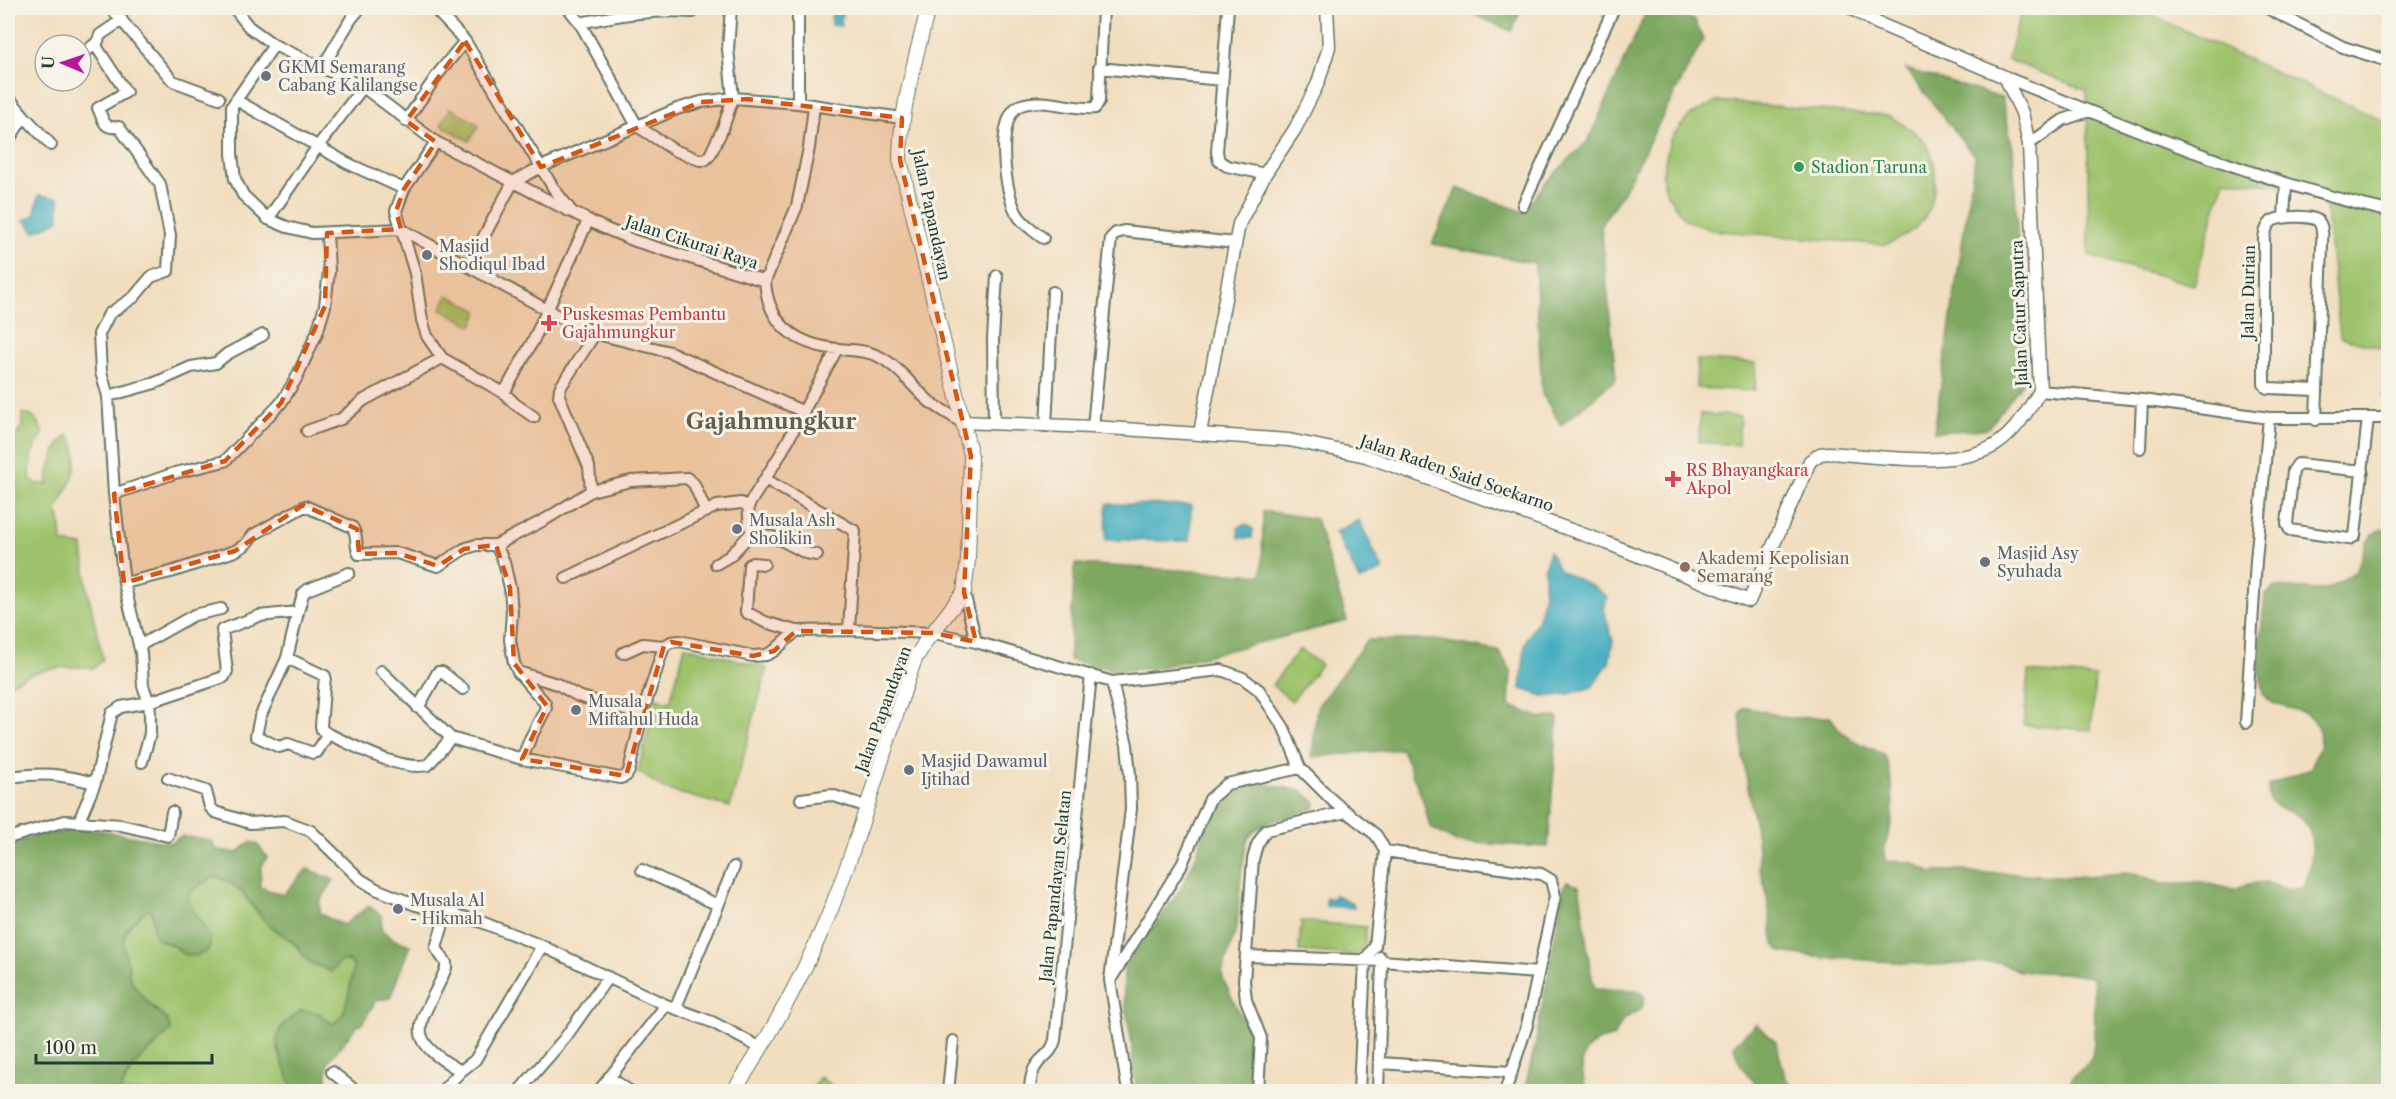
<svg xmlns="http://www.w3.org/2000/svg" width="2396" height="1099" viewBox="0 0 2396 1099" font-family="'Libre Caslon Text',serif">
	<style>
		.green { fill: #9ec26c; stroke: #5e8050; stroke-width: 1.5 }
		.forest { fill: #7ea860; stroke: #4e724a; stroke-width: 1.5 }
		.water { fill: #40acbf; stroke: #30747a; stroke-width: 1.5 }
		.lines { fill: none; stroke-linecap: round; stroke-linejoin: round }
		.minor-casing { stroke: #687565; stroke-width: 14 }
		.tertiary-casing { stroke: #687565; stroke-width: 15 }
		.secondary-casing { stroke: #687565; stroke-width: 16 }
		.minor { stroke: #fff; stroke-width: 10 }
		.tertiary { stroke: #fff; stroke-width: 12 }
		.secondary { stroke: #fff; stroke-width: 14 }
		.marked { fill: #d45610; fill-opacity: 0.2; stroke: #d45610; stroke-width: 4.5; stroke-dasharray: 12 8; stroke-linejoin: round }
		.worship-dot { fill: #6b7280; stroke: #f7f3e8; stroke-width: 2 }
		.leisure-dot { fill: #2e9e5b; stroke: #f7f3e8; stroke-width: 2 }
		.health-dot { fill: #e0444e; stroke: #f7f3e8; stroke-width: 2 }
		.education-dot { fill: #8d6e63; stroke: #f7f3e8; stroke-width: 2 }
		.labels { text-anchor: middle; dominant-baseline: central; stroke-width: 6; stroke-linejoin: round; paint-order: stroke }
		.worship-label { font-size: 16px; fill: #5b616d; stroke: #f7f3e8; text-anchor: start }
		.leisure-label { font-size: 16px; fill: #27864d; stroke: #f7f3e8; text-anchor: start }
		.street-label { font-size: 16px; fill: #1f3d34; stroke: #f7f3e8 }
		.health-label { font-size: 16px; fill: #be3a42; stroke: #f7f3e8; text-anchor: start }
		.education-label { font-size: 16px; fill: #785e54; stroke: #f7f3e8; text-anchor: start }
		.district-label { font-size: 22px; font-weight: bold; fill: #625f4f; stroke: #f7f3e8 }
	</style>
	<rect width="100%" height="100%" fill="#f7f3e8"/>
	<filter id="ink" filterUnits="userSpaceOnUse"><feTurbulence type="fractalNoise" baseFrequency=".0167" numOctaves="2"/><feDisplacementMap in="SourceGraphic" scale="12" xChannelSelector="R" yChannelSelector="G"/><feConvolveMatrix kernelMatrix="1 2 1 2 8 2 1 2 1" color-interpolation-filters="sRGB"/></filter>
	<filter id="wash" filterUnits="userSpaceOnUse"><feTurbulence type="fractalNoise" baseFrequency=".008" numOctaves="4" result="noise"/><feDisplacementMap in="SourceGraphic" scale="24" xChannelSelector="R" yChannelSelector="G"/><feGaussianBlur stdDeviation="1.35" result="paint"/><feColorMatrix in="noise" values="0 0 0 0 0 0 0 0 0 0 0 0 0 0 0 0 0 1.4 0 .05"/><feComposite in="paint" operator="in"/></filter>
	<g filter="url(#wash)">
		<rect width="100%" height="100%" fill="#f1debf"/>
		<!-- green -->
		<path class="green" d="M2022,8H2135L2388,123V403L2384,402L2386,349L2340,337L2324,191L2224,179L2194,285L2089,256L2087,91L2007,59Z
			M1717,101L1889,116C1902,124 1917,131 1926,144C1934,156 1936,171 1935,184C1932,218 1915,234 1885,245L1711,230L1685,220L1667,194L1662,176L1670,139L1689,116Z
			M450,108L479,125L469,141L441,125Z
			M448,295L479,311L472,326L441,309Z
			M1697,360L1756,363L1755,391L1696,388Z
			M22,413C34,415 40,422 43,434L31,455L30,478L37,484H47C50,469 54,443 69,435C87,461 68,488 56,510L60,518L62,543L83,546L87,587L103,660L94,668C66,665 31,669 8,686V473L15,438L22,426Z
			M1700,414L1740,416L1738,445L1699,442Z
			M685,646L767,668L730,807L664,789L638,772L656,698L670,702Z
			M1300,649L1321,665L1292,701L1272,685Z
			M2028,672L2095,677L2091,730L2024,725Z
			M213,877C244,883 245,903 266,922C283,938 295,940 308,961H349L353,965C354,972 347,1007 343,1014C340,1018 337,1022 332,1024L318,1013L292,1086L297,1091L121,1092L127,1078L141,1058L157,1045L168,1020C154,1008 138,995 130,977C128,973 130,968 128,963C127,959 124,956 123,950C120,932 136,918 150,908L152,913L154,935L159,940L174,946L183,954L196,956L206,952L209,948L211,938L193,911L188,896L191,891Z
			M1301,921L1366,927L1365,947L1355,955L1299,951Z
			M820,1077L839,1091H810Z"/>
		<!-- forest -->
		<path class="forest" d="M1459,8H1522L1511,31Z
			M1648,8H1658L1695,20L1703,40L1622,193L1601,225L1616,379L1561,425L1542,394L1535,263L1432,244L1457,188L1524,212L1546,182L1588,141Z
			M1906,69L2002,98L2013,149L2025,380L1987,429L1934,432L1975,157Z
			M1263,511L1316,519L1347,621L1157,668L1117,671L1069,660L1075,564L1262,575Z
			M2381,529H2388V1091L2194,1092L2186,1089L2169,1092L2068,1091C2073,1066 2084,1075 2091,1058C2097,1045 2094,1004 2094,988V981L2091,977L2064,973L2019,971L1999,962L1932,965L1854,959L1847,957L1832,959L1781,952L1774,944L1766,890L1759,868L1757,838L1743,758L1740,713L1743,708L1748,707L1786,718L1830,717C1835,722 1838,729 1843,733C1854,743 1871,748 1884,754C1891,768 1894,804 1892,820C1889,835 1883,845 1885,861L1912,862L1931,873L1960,870L1976,874L2005,873L2073,877L2126,873L2143,876L2162,884L2202,882L2234,890L2249,884L2265,882L2289,890L2303,887C2312,869 2318,835 2302,819C2286,804 2269,817 2268,786L2311,768L2320,744L2319,727L2305,713L2273,703L2263,694L2258,660L2265,596L2276,587L2320,590L2332,587L2357,570L2366,543L2373,535Z
			M1367,640H1436L1498,651L1511,670L1509,705L1540,718L1558,717L1548,847L1456,842L1430,827L1423,800L1402,749L1312,757L1317,707Z
			M1259,783L1302,791L1316,803L1314,808C1294,818 1257,818 1247,841L1241,874L1237,926L1222,973L1223,979L1247,1029L1252,1091L1136,1092L1131,1038L1124,996V967L1181,889L1197,854L1210,815L1219,797L1235,786Z
			M75,830H97L170,843L182,836L212,841L215,849L237,853L250,842L257,844L267,857L261,868L260,887L283,895L307,869L334,880L320,901V914L343,925L369,906L382,916L381,929L393,939L410,945L390,998L376,1000L363,1023L355,1028L328,1062L327,1079L319,1091H297L292,1086C279,1050 262,1034 302,1010L318,1013L332,1024C337,1022 340,1018 343,1014C346,1007 354,972 353,965L349,961H341L331,972L307,961L298,946L265,921L243,892L226,880L213,877L191,891L188,896L193,911L211,938L209,948L206,952L196,956L183,954L174,946L159,940L154,935L152,913L149,909C127,924 117,935 128,962C130,966 128,971 129,975C132,985 144,999 151,1006C159,1015 167,1017 171,1030C155,1048 125,1066 121,1091H8V852C23,832 52,834 75,830Z
			M1567,881L1579,886C1586,920 1585,955 1595,989L1637,990L1645,997L1642,1008L1623,1020L1614,1036C1578,1045 1579,1059 1586,1091H1524L1535,1047L1564,886Z
			M1756,1024L1776,1042L1785,1077L1795,1091H1758V1086C1747,1074 1735,1061 1734,1045Z"/>
		<!-- water -->
		<path class="water" d="M832,8H842L841,26L831,25Z
			M39,195L59,198V220L35,232L24,220L34,216Z
			M1107,504L1191,505L1190,541L1106,540Z
			M1359,520L1383,570L1360,581L1335,532Z
			M1246,524L1253,529L1252,538H1239L1238,528Z
			M1549,551L1559,570L1594,587L1607,597L1604,610L1613,641L1609,663L1592,687L1569,694L1546,697L1521,689L1525,643L1538,619L1544,595V570Z
			M1335,895L1353,903L1354,908L1326,906V897L1332,899Z"/>
	</g>
	<g filter="url(#ink)">
		<g class="lines">
			<!-- minor casing -->
			<g class="minor-casing">
				<path id="minor" d="M111,8L173,81L219,98
					M234,8L249,27L274,45L363,87L436,142L569,211
					M434,8L465,41L554,189L572,212L604,228L635,241L765,281
					M568,8L580,23L637,126L674,150L700,160H705L710,155L723,128L733,98L728,49L731,8
					M798,8V103
					M1228,8L1217,152L1219,161L1227,166L1265,174
					M2267,8L2343,47L2388,61
					M122,20L100,35L96,46L126,92L98,108C104,121 103,129 119,127L160,184L170,235L168,271L151,277L134,297L109,314L99,334L101,372L108,396L114,494L124,583L141,653L143,686L149,702L150,714V734L142,762
					M580,23C618,15 654,9 693,12
					M274,45L232,106V154L235,179L243,195L268,219L287,227L312,233L401,229L560,317L605,336L670,352L804,412
					M81,56L96,43
					M322,68L351,19L360,8
					M1099,68L1222,80
					M2005,77C2128,127 2259,182 2388,211
					M8,97L24,116L8,141
					M243,104L347,163L404,189
					M24,116L51,145
					M406,121L438,74L465,41
					M436,142L404,189L396,211L415,273L422,320L427,336L442,358L504,393L515,404L534,417
					M2029,144L2063,120L2089,111
					M1523,205L1614,8
					M2284,217L2286,184
					M268,219L318,146L363,87
					M1043,238C1035,232 1025,225 1019,217C1004,197 994,115 1021,105C1044,97 1072,110 1095,108L1099,101L1103,8
					M468,266L513,182L541,167L677,109L701,102L733,98L798,103L902,118
					M765,281C768,325 796,345 838,349C851,350 866,350 878,356C899,366 912,387 930,402C940,409 951,415 961,422
					M765,281L797,206L809,148L814,106
					M2040,391L2142,400L2269,418
					M504,393L533,341L588,221
					M108,396L155,383L191,367L216,363L227,354L263,335
					M2368,418H2388
					M2316,420L2322,245C2322,238 2324,227 2318,221C2312,215 2279,216 2272,221C2267,225 2265,232 2264,238V384L2267,388L2317,390
					M994,422L993,339L997,276
					M1046,426L1053,292
					M1093,427L1111,238L1116,233L1124,231L1235,243
					M307,431L341,419L364,400L442,358
					M2140,448L2142,400
					M765,479L855,531L849,630
					M591,491L589,467L559,396L560,388L596,332
					M114,494L175,473L225,461L281,403L296,379L317,333L325,306L329,271L327,233
					M748,506L750,527L753,531L781,540L806,553L817,555
					M496,545L504,562L510,588L512,613L510,640L514,663L518,672L545,703L546,708L530,739L522,759
					M716,564L730,556L753,531
					M764,564L752,563L749,565L746,612L765,622L796,631
					M566,578L717,506L741,503L748,506L780,455L837,349
					M124,583L171,572L235,551L245,545L253,535L305,506L352,527C359,536 354,545 359,554L397,553L438,566L464,549L476,545H496L546,519L591,491L631,481L687,478L694,484L706,512
					M964,592L976,642
					M298,612L303,594L307,590L349,573
					M139,646L194,615L221,609
					M623,653L643,644L664,646
					M287,658L260,717L256,736L279,747L288,744L313,753L317,752L328,734
					M381,671L451,738L522,759L620,778L626,776L629,771L642,715L664,646L671,642L679,641L753,656L766,655L774,651L796,631L849,630L934,633L976,642L1112,682L1221,670L1243,678L1259,690L1284,728L1300,768L1334,802L1376,835L1381,843L1385,851L1375,946L1365,960L1359,1092
					M518,672L557,684L578,696L642,715
					M1112,682L1127,745L1130,775L1131,809L1110,980L1128,1092
					M418,708L438,672H442L463,689
					M2246,722L2256,561L2269,418H2368L2355,536L2349,539L2290,530L2287,524L2293,471L2298,464L2363,471
					M8,777C45,772 59,774 95,783
					M168,778L206,791L210,807L215,812L250,823L285,821L311,831L360,879L376,889L416,905L479,921L542,946L666,1005L712,1022L761,1048
					M801,799L831,795L865,806
					M79,821L95,783L112,713L121,707L149,702L224,677L227,671L222,630L259,616L298,612L287,658L325,676L321,726L322,730L328,734C356,746 398,771 428,765L451,738
					M8,838L65,821L121,825L168,836L172,812
					M1385,851L1541,874L1551,880L1555,896L1527,1025L1505,1092
					M642,870L718,905
					M446,914L436,948L446,963V968C425,1021 395,1035 461,1071
					M1246,956L1382,961L1538,973
					M1112,977L1181,866L1210,799L1227,784L1300,768
					M676,1007L734,867
					M1380,1063L1512,1072
					M332,1072L357,1092
					M609,1077L631,1092
					M441,1092L461,1071L475,1060L542,946
					M518,1092L565,1038L608,977
					M598,1092L666,1005
					M948,1092L953,1041
					M1030,1092C1030,1082 1031,1071 1038,1063C1046,1054 1052,1052 1055,1040L1091,675
					M1258,1092L1261,1038L1246,1000L1244,981L1253,859L1257,845L1266,830L1346,812
					M1378,1092L1382,961L1380,957"/>
			</g>
			<!-- tertiary casing -->
			<g class="tertiary-casing">
				<path id="tertiary" d="M961,422L1093,427L1289,440L1366,456L1607,543L1749,601L1810,461L1820,454L1829,453C1875,456 1958,470 1997,444C2017,430 2028,410 2040,391L2029,144L2022,113L2005,77L1877,23L1851,8
					M1200,433L1239,224L1265,174L1295,129L1318,83L1329,47L1327,8"/>
			</g>
			<!-- secondary casing -->
			<g class="secondary-casing">
				<path id="secondary" d="M733,1092C770,1037 801,979 827,919C862,834 884,745 915,659L926,641L964,592L968,560L971,456L900,160C900,108 916,59 928,8"/>
			</g>
			<!-- minor -->
			<use href="#minor" class="minor"/>
			<!-- tertiary -->
			<use href="#tertiary" class="tertiary"/>
			<!-- secondary -->
			<use href="#secondary" class="secondary"/>
		</g>
	</g>
	<!-- marked area -->
	<path class="marked" d="M465,41L541,167L701,102L747,99L902,118L900,160L971,456L964,592L976,642L934,633L796,631L774,651L753,656L671,642L664,646L626,776L522,759L547,706L514,663L510,588L496,545L464,549L438,566L397,553L359,554L357,529L303,505L235,551L124,583L114,494L225,461L281,403L325,306L327,233L401,229L396,211L404,189L436,142L406,121Z"/>
	<!-- markers -->
	<g class="worship-dot">
		<circle cx="266" cy="76" r="6"/>
		<circle cx="427" cy="255" r="6"/>
		<circle cx="737" cy="529" r="6"/>
		<circle cx="1985" cy="562" r="6"/>
		<circle cx="576" cy="710" r="6"/>
		<circle cx="909" cy="770" r="6"/>
		<circle cx="398" cy="909" r="6"/>
	</g>
	<circle class="leisure-dot" cx="1799" cy="167" r="6"/>
	<g class="health-dot">
		<path d="M546 314h6v6h6v6h-6v6h-6v-6h-6v-6h6z"/>
		<path d="M1670 470h6v6h6v6h-6v6h-6v-6h-6v-6h6z"/>
	</g>
	<circle class="education-dot" cx="1685" cy="567" r="6"/>
	<g class="labels">
		<!-- worship labels -->
		<g class="worship-label">
			<text x="278" y="67">GKMI Semarang<tspan x="278" dy="18">Cabang Kalilangse</tspan></text>
			<text x="439" y="246">Masjid<tspan x="439" dy="18">Shodiqul Ibad</tspan></text>
			<text x="749" y="520">Musala Ash<tspan x="749" dy="18">Sholikin</tspan></text>
			<text x="1997" y="553">Masjid Asy<tspan x="1997" dy="18">Syuhada</tspan></text>
			<text x="588" y="701">Musala<tspan x="588" dy="18">Miftahul Huda</tspan></text>
			<text x="921" y="761">Masjid Dawamul<tspan x="921" dy="18">Ijtihad</tspan></text>
			<text x="410" y="900">Musala Al<tspan x="410" dy="18">- Hikmah</tspan></text>
		</g>
		<!-- leisure labels -->
		<g class="leisure-label">
			<text x="1811" y="167">Stadion Taruna</text>
		</g>
		<!-- street labels -->
		<g class="street-label">
			<text transform="translate(932 215) rotate(78)">Jalan Papandayan</text>
			<text transform="translate(692 242) rotate(18)">Jalan Cikurai Raya</text>
			<text transform="translate(2248 292) rotate(-89)">Jalan Durian</text>
			<text transform="translate(2019 313) rotate(-92)">Jalan Catur Saputra</text>
			<text transform="translate(1457 473) rotate(19)">Jalan Raden Said Soekarno</text>
			<text transform="translate(883 709) rotate(-70)">Jalan Papandayan</text>
			<text transform="translate(1055 886) rotate(-84)">Jalan Papandayan Selatan</text>
		</g>
		<!-- health labels -->
		<g class="health-label">
			<text x="562" y="314">Puskesmas Pembantu<tspan x="562" dy="18">Gajahmungkur</tspan></text>
			<text x="1686" y="470">RS Bhayangkara<tspan x="1686" dy="18">Akpol</tspan></text>
		</g>
		<!-- education labels -->
		<g class="education-label">
			<text x="1697" y="558">Akademi Kepolisian<tspan x="1697" dy="18">Semarang</tspan></text>
		</g>
		<!-- district labels -->
		<g class="district-label">
			<text x="771" y="421">Gajahmungkur</text>
		</g>
	</g>
	<!-- margin -->
	<rect width="2396" height="1099" fill="none" stroke="#f7f3e8" stroke-width="30"/>
	<!-- north arrow -->
	<g transform="translate(63 63) rotate(272)"><circle r="28" fill="#f7f3e8" stroke="#a1aaa0" stroke-width="1.5"/>
	<path d="M0-4.5L10 22L0 15L-10 22Z" fill="#b5179e"/>
	<text y="-9" font-size="16" font-weight="bold" text-anchor="middle" fill="#1f3d34">U</text>
	</g>
	<!-- scale -->
	<path d="M36 1054v9h176v-9" fill="none" stroke="#1f3d34" stroke-width="3"/>
	<text x="45" y="1054" font-size="18" fill="#1f3d34" stroke="#f7f3e8" stroke-width="4.5" paint-order="stroke">100 m</text>
</svg>
